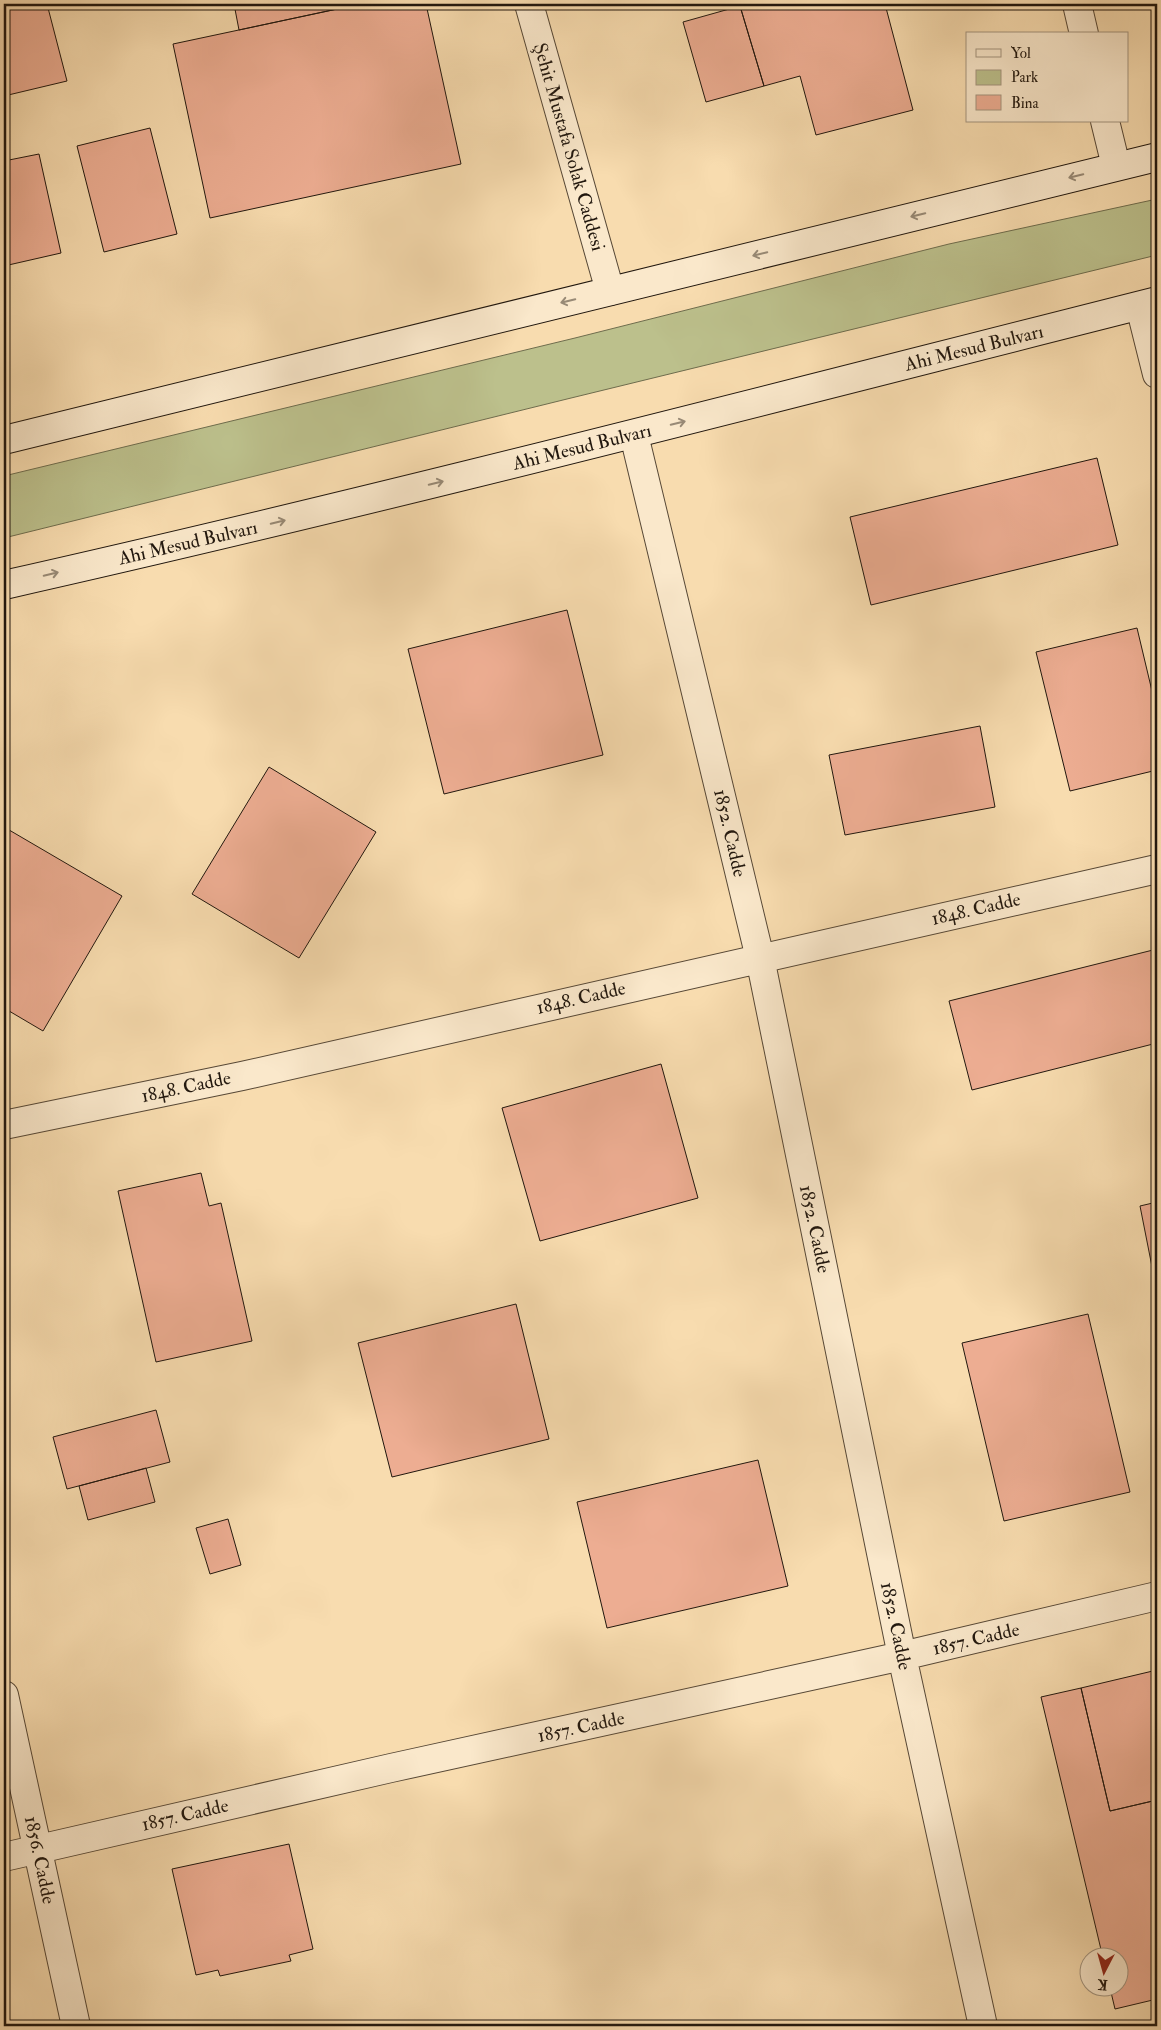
<svg xmlns="http://www.w3.org/2000/svg" width="1161" height="2030" viewBox="0 0 1161 2030" font-family="'IM FELL Double Pica',serif">
	<style>
		.green { fill: #bcc08c; stroke: #6e6c4d }
		.building { fill: #edad92; stroke: #21170e }
		.lines { fill: none; stroke-linecap: round; stroke-linejoin: round }
		.street-casing { stroke: #574836; stroke-width: 30 }
		.secondary-casing { stroke: #21170e; stroke-width: 30 }
		.street { stroke: #fae8cb; stroke-width: 28 }
		.secondary { stroke: #fae8cb; stroke-width: 28 }
		.oneway { stroke: #988a76 }
		.labels { text-anchor: middle; dominant-baseline: central; stroke-width: 4.5; stroke-linejoin: round; paint-order: stroke }
		.street-label { font-size: 19px; fill: #21170e; stroke: #fae8cb }
	</style>
	<rect width="100%" height="100%" fill="#f8dcaf"/>
	<filter id="stains"><feTurbulence type="fractalNoise" baseFrequency=".004" numOctaves="4"/><feColorMatrix values="0 0 0 0 .2 0 0 0 0 .09 0 0 0 0 .02 0 0 0 .5 -.17"/></filter>
	<radialGradient id="worn" r=".72"><stop offset=".6" stop-color="#630" stop-opacity="0"/><stop offset="1" stop-color="#630" stop-opacity=".3"/></radialGradient>
	<!-- green -->
	<path class="green" d="M1157,199V255L567,399L4,538V476L575,338L949,244Z"/>
	<!-- building -->
	<path class="building" d="M4,4H47L67,81L4,96Z
		M234,4H360L239,30Z
		M361,4H426L461,164L210,218L173,44Z
		M748,4H885L913,110L816,135L800,76L764,86L740,6Z
		M740,6L764,86L706,102L683,22Z
		M150,128L177,234L104,252L77,146Z
		M39,154L61,253L4,266V161Z
		M1097,458L1118,545L871,605L850,517Z
		M567,610L603,755L444,794L408,649Z
		M1137,628L1157,712V770L1070,791L1036,652Z
		M980,726L995,807L845,835L829,755Z
		M269,767L376,832L299,958L192,894Z
		M4,827L122,896L43,1031L4,1008Z
		M1157,949V1043L972,1090L949,1001Z
		M661,1064L698,1198L540,1241L502,1108Z
		M201,1173L209,1206L221,1203L252,1341L156,1362L118,1191Z
		M1157,1202V1292L1140,1206Z
		M516,1304L549,1439L392,1477L358,1343Z
		M1088,1314L1130,1492L1004,1521L962,1343Z
		M156,1410L170,1462L67,1489L53,1437Z
		M758,1460L788,1586L607,1628L577,1502Z
		M146,1468L155,1502L88,1520L79,1486Z
		M228,1519L241,1565L210,1574L196,1528Z
		M1157,1670V1800L1110,1811L1081,1688Z
		M1081,1688L1110,1811L1157,1800V1999L1115,2009L1110,1988H1118V1958H1103L1041,1697Z
		M289,1844L313,1949L289,1955L291,1961L220,1976L218,1970L196,1975L172,1869Z
		M4,1996L11,2026H4Z"/>
	<g class="lines">
		<!-- street casing -->
		<g class="street-casing">
			<path id="street" d="M529,4L610,291
				M1077,4L1084,34
				M1105,121L1116,166
				M1140,306L1157,374
				M634,435L760,958L902,1656L983,2026
				M4,1125L242,1076L1157,869
				M4,1695L76,2026
				M4,1857L391,1768L902,1656L1157,1596"/>
		</g>
		<!-- secondary casing -->
		<g class="secondary-casing">
			<path id="secondary" d="M4,440L1157,157
				M4,585C390,498 773,398 1157,301"/>
		</g>
		<!-- street -->
		<use href="#street" class="street"/>
		<!-- secondary -->
		<use href="#secondary" class="secondary"/>
	</g>
	<!-- one-way arrows -->
	<defs><path id="oneway-shaft" d="M-6 0H5M1.5-3L5.5 0L1.5 3" fill="none" stroke-width="1.6" stroke-linecap="round" stroke-linejoin="round" transform="scale(1.25)"/></defs>
	<g class="oneway">
		<use href="#oneway-shaft" transform="translate(1076 176) rotate(166)"/>
		<use href="#oneway-shaft" transform="translate(918 215) rotate(166)"/>
		<use href="#oneway-shaft" transform="translate(760 254) rotate(166)"/>
		<use href="#oneway-shaft" transform="translate(568 301) rotate(166)"/>
		<use href="#oneway-shaft" transform="translate(678 423) rotate(-14)"/>
		<use href="#oneway-shaft" transform="translate(436 483) rotate(-14)"/>
		<use href="#oneway-shaft" transform="translate(278 522) rotate(-14)"/>
		<use href="#oneway-shaft" transform="translate(51 574) rotate(-13)"/>
	</g>
	<g class="labels">
		<!-- street labels -->
		<g class="street-label">
			<text transform="translate(569 147) rotate(74)">Şehit Mustafa Solak Caddesi</text>
			<text transform="translate(974 348) rotate(-14)">Ahi Mesud Bulvarı</text>
			<text transform="translate(582 447) rotate(-14)">Ahi Mesud Bulvarı</text>
			<text transform="translate(188 543) rotate(-13)">Ahi Mesud Bulvarı</text>
			<text transform="translate(730 833) rotate(77)">1852. Cadde</text>
			<text transform="translate(976 909) rotate(-13)">1848. Cadde</text>
			<text transform="translate(581 998) rotate(-13)">1848. Cadde</text>
			<text transform="translate(186 1087) rotate(-12)">1848. Cadde</text>
			<text transform="translate(815 1229) rotate(78)">1852. Cadde</text>
			<text transform="translate(896 1626) rotate(78)">1852. Cadde</text>
			<text transform="translate(976 1639) rotate(-13)">1857. Cadde</text>
			<text transform="translate(581 1727) rotate(-12)">1857. Cadde</text>
			<text transform="translate(185 1815) rotate(-13)">1857. Cadde</text>
			<text transform="translate(40 1860) rotate(78)">1856. Cadde</text>
		</g>
	</g>
	<!-- margin -->
	<rect width="1161" height="2030" fill="none" stroke="#f8dcaf" stroke-width="20"/>
	<rect x="5" y="5" width="1151" height="2020" fill="none" stroke="#21170e" stroke-width="2.5"/>
	<rect x="10" y="10" width="1141" height="2010" fill="none" stroke="#21170e"/>
	<!-- legend -->
	<rect x="966" y="32" width="162" height="90" fill="#fae8cb" stroke="#a3947f"/>
	<rect x="976" y="49" width="25" height="8" fill="#fae8cb" stroke="#a3947f"/>
	<text x="1011" y="58" font-size="15" fill="#21170e">Yol</text>
	<rect x="976" y="70" width="25" height="15" fill="#bcc08c" stroke="#a3947f"/>
	<text x="1011" y="82" font-size="15" fill="#21170e">Park</text>
	<rect x="976" y="95" width="25" height="15" fill="#edad92" stroke="#a3947f"/>
	<text x="1011" y="108" font-size="15" fill="#21170e">Bina</text>
	<!-- north arrow -->
	<g transform="translate(1104 1972) rotate(186)"><circle r="24" fill="#fae8cb" stroke="#a3947f"/>
	<path d="M0-4L9 19L0 12L-9 19Z" fill="#8f2418"/>
	<text y="-8" font-size="14" font-weight="bold" text-anchor="middle" fill="#21170e">K</text>
	</g>
	<rect width="100%" height="100%" filter="url(#stains)"/>
	<rect width="100%" height="100%" fill="url(#worn)"/>
</svg>
